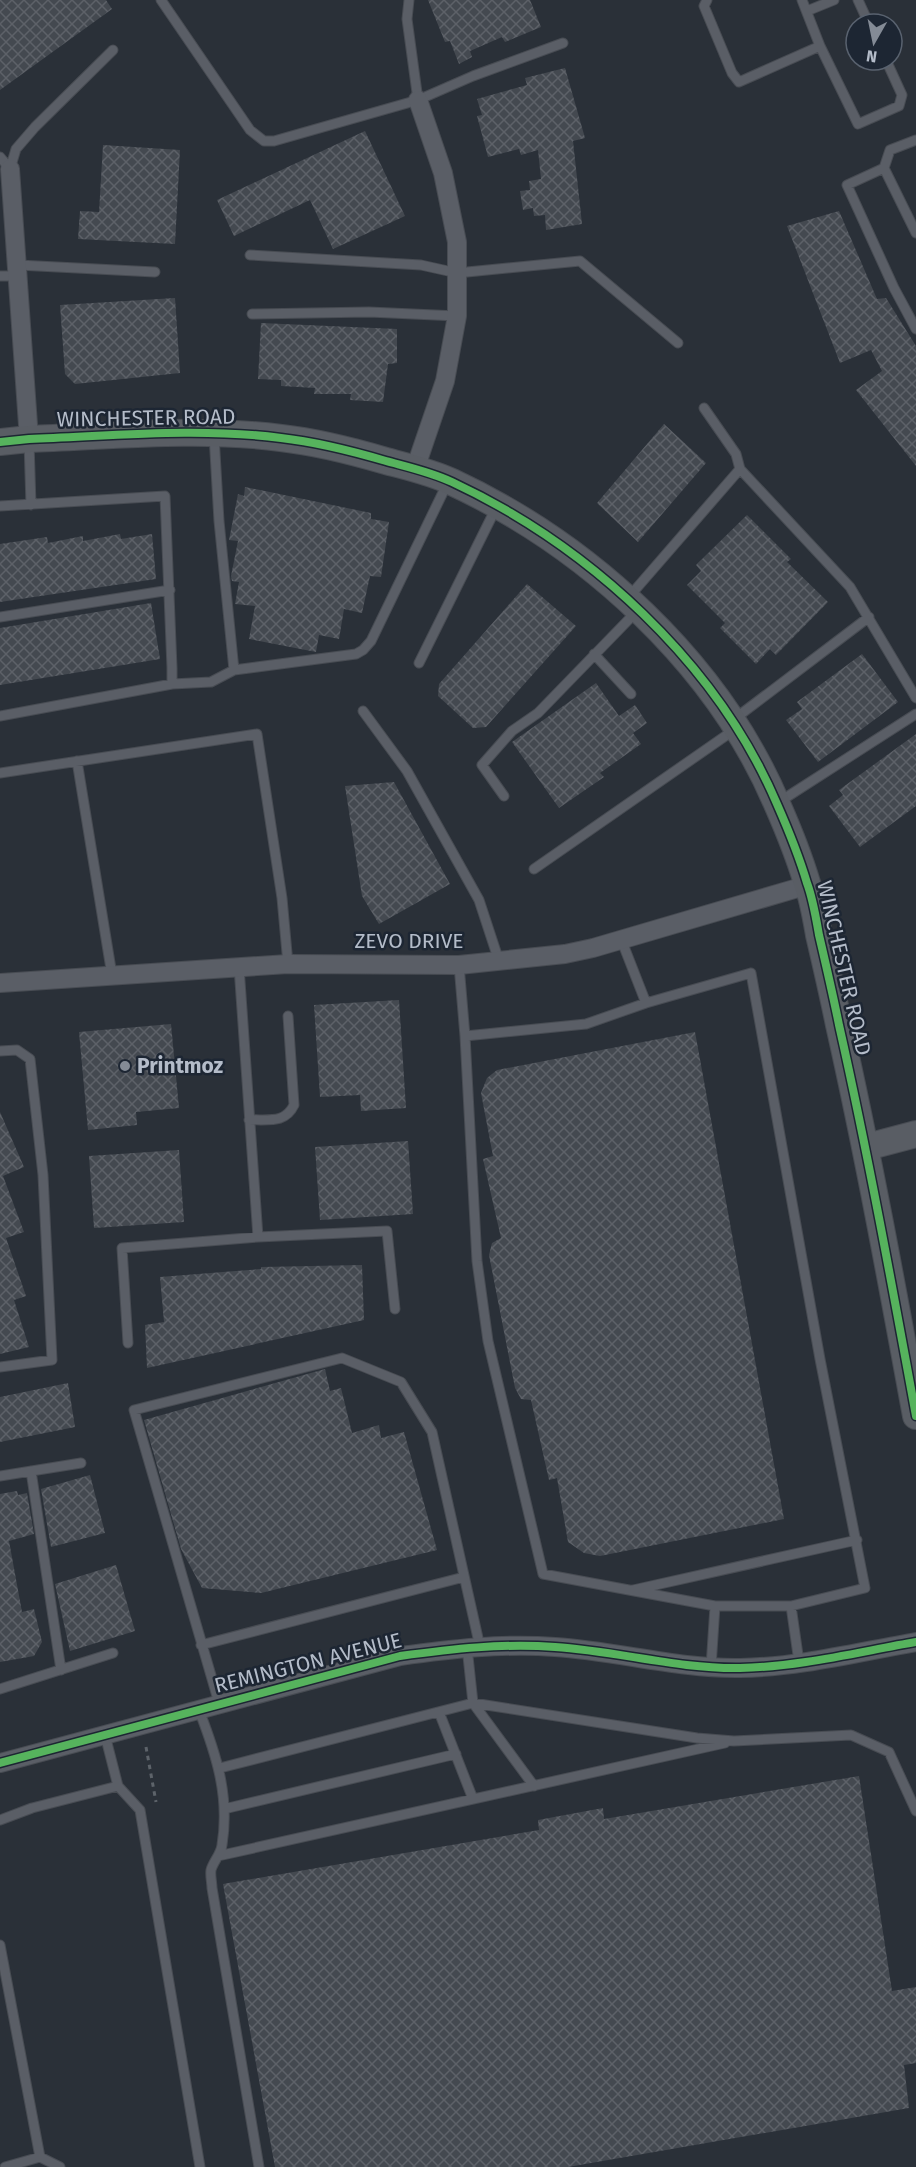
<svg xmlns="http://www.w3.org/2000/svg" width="916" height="2167" viewBox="0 0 916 2167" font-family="'Fira Sans',sans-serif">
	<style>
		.building { fill: url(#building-cross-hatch) }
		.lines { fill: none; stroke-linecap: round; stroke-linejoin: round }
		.lane-casing { stroke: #484c53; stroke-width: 11 }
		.street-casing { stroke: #484c53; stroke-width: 20 }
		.secondary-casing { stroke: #484c53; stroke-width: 28 }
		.path { stroke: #5d636a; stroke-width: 3; stroke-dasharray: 4.5 4.5; stroke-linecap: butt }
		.lane { stroke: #5a5e66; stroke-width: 9 }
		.street { stroke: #5a5e66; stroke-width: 18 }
		.secondary { stroke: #595d64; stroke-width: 26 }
		.cycleway-casing { stroke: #1d2633; stroke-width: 11 }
		.cycleway { stroke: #56b35d; stroke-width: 8 }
		.poi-dot { fill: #848b96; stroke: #1d2633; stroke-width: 2 }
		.labels { text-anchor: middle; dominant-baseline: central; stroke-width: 5; stroke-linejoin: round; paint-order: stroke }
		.street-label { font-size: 21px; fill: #b4bcc9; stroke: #1d2633 }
		.poi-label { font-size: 21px; font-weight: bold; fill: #b4bcc9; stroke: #1d2633; text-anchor: start }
	</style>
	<defs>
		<pattern id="building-cross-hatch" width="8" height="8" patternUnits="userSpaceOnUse" patternTransform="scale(1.5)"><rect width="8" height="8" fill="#444950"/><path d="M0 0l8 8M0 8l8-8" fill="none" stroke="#5d6168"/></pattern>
	</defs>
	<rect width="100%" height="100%" fill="#2a3038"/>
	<!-- building -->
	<path class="building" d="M0,0H106L112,9L0,90Z
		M428,0H530L541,27L505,42L502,37L470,51L472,57L459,64L450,41L445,42Z
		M565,68L585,138L573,141L582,224L546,230L545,215L534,216L533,208L523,210L520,191L530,190L529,181L541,179L538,150L521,155L519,149L488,157L477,116L482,115L477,99L527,85L525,78Z
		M365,131L405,216L333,249L310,200L234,236L217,200Z
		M103,145L180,150L175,244L78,239L80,211L99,212Z
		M839,211L877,299L886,298L916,346V466L856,390L882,371L871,350L840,363L787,226Z
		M175,298L180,373L75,384L65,374L60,305Z
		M261,323L397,329V363L388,364L383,402L350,400L351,394H314L315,388L281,386V380L258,379Z
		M664,424L706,463L638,542L597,503Z
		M245,487L371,513V519L389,522L381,577L370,576L362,613L344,609L339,639L319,635L316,652L249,639L255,606L235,604L239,582L232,581L231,576L238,541L229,540L238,494L244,496Z
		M747,515L791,559L787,562L828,602L776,655L770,649L756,664L720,628L725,623L687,585L701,571L696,565Z
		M120,534L121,539L152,534L156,579L0,602V544L47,537L48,543L83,536V541Z
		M527,584L576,626L486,727L473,728L438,696L439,684Z
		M151,603L160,659L0,685V628Z
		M862,654L898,702L818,762L786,720L802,709L797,702Z
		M596,683L619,716L635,705L647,723L633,733L641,744L600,773L604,777L559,808L512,742Z
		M916,734V806L860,847L829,806L843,795L839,790Z
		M394,782L450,884L379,924L362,896L345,786Z
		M399,1000L406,1108L361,1111L360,1095L320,1097L314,1005Z
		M171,1024L179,1108L136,1112L137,1125L88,1130L79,1032Z
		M695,1032L784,1519L600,1556L584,1553L568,1542L557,1478L549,1480L531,1400L521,1399L515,1388L489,1255L492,1243L501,1238L483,1159L493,1156L481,1093L487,1078L497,1070Z
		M0,1112L24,1167L3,1176L24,1232L6,1238L26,1296L14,1300L29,1347L0,1354Z
		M408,1141L413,1214L320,1220L315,1147Z
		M179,1150L184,1222L94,1228L89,1156Z
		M362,1265L364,1320L147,1368L145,1325L164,1322L160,1277L261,1269V1267Z
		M325,1369L330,1391L341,1388L352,1433L379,1425L381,1438L404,1432L437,1550L261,1593L202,1588L181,1549L144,1420Z
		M68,1383L75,1427L0,1442V1397Z
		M90,1475L105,1533L51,1547L41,1489Z
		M17,1491L18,1495L27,1493L34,1534L9,1541L22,1612L34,1609L42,1642L34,1656L0,1662V1494Z
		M116,1565L135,1631L70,1651L55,1584Z
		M859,1776L892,1991L916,1987V2063L904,2065L909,2108L568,2167H275L223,1884L539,1830L538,1820L603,1808L604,1819Z"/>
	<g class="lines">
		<!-- lane casing -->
		<g class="lane-casing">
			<path id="lane" d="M161,0L250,130L264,141H274L418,100L473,76L563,43
				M409,0L407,19L418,100
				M707,0L704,6L732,73L739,82L820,46L802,0
				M858,0L869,24
				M807,11L834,0
				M820,46L858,124L899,106L902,95L886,60
				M916,140L890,150L884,168L847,185L894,288L916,329
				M0,157L10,169
				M884,168L916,233
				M10,169L16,149L35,127L113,50
				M250,255L421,265L457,273L580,261L678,343
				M18,265L155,272
				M0,276H19
				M252,314L369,312L457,316
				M704,408L736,454L740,469L850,587L916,698
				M214,435L219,521L234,670L356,654L363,650L371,641L448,482
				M29,442L31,505
				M0,506L165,496L172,668V684L0,716
				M628,598L740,469
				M0,617L170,590
				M594,654L631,694
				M419,663L496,508
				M172,684L211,682L234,670
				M363,711L407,771L479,900L499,961
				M733,720L869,617
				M77,761L112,975
				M0,773L257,734L282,898L288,964
				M504,796L482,765L512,731L538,713L637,611
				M779,802L916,714
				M534,869L734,730
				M459,965L465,1036L477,1261L488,1341L543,1574L715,1606H791L865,1588L820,1359L751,973L646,1003L621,939
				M239,967L258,1237
				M465,1036L586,1024L646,1003
				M0,1051L17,1050L30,1059L43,1175L52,1360L0,1367
				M249,1120C268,1119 285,1124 294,1105L288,1016
				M128,1343L122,1248L258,1237L387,1231L395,1309
				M31,1471L61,1670
				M0,1476L81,1463
				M633,1590L857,1540
				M791,1606L799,1662
				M201,1645L464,1577
				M467,1647L473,1703L697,1738L734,1741L851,1735L889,1752L916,1811
				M711,1667L715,1606
				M0,1689L113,1653
				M219,1703L134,1410L342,1358L401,1382L432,1432L480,1647
				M199,1710C216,1754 230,1796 222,1845C221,1854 213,1862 211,1870C210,1875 212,1883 212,1888L259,2167
				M439,1712L473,1799
				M220,1768L473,1703L534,1786
				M118,1786L140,1810L200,2167
				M224,1809L456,1754
				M0,1820L32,1808L118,1786L105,1735
				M218,1856L725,1743
				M0,1945L40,2157
				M5,2167L40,2157L60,2167"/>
		</g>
		<!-- street casing -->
		<g class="street-casing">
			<path id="street" d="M10,169L29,439
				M415,469L445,381L457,316V242L443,173L418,100
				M0,983L288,964L459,965L565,954L593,948L808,885
				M0,1763L400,1656C451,1649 503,1643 555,1647C617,1651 678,1669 740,1668C799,1667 858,1652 916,1642"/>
		</g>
		<!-- secondary casing -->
		<g class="secondary-casing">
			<path id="secondary" d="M0,442L29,439C113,436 198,427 281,438C317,442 352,451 386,461C408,467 431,472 452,482C589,546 717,663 777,804C788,829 799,856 807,883C813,899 816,918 819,935C826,965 833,995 839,1025C868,1154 892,1285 916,1416
				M867,1147L916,1134"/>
		</g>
		<!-- path -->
		<path class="path" d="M146,1747L156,1802"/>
		<!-- lane -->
		<use href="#lane" class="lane"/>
		<!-- street -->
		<use href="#street" class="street"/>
		<!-- secondary -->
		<use href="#secondary" class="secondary"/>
		<!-- cycleway casing -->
		<g class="cycleway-casing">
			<path id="cycleway" d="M0,442L29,439C113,436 198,427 281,438C317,442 352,451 386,461C408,467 431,472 452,482C589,546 717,663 777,804C788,829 799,856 807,883C813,899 816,918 819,935C826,965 833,995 839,1025C868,1154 892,1285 916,1416
				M0,1763L400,1656C451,1649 503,1643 555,1647C617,1651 678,1669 740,1668C799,1667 858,1652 916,1642"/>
		</g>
		<!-- cycleway -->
		<use href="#cycleway" class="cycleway"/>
	</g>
	<!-- markers -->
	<circle class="poi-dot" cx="125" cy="1066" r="6"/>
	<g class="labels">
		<!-- street labels -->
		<g class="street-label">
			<text transform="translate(146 418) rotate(-1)">WINCHESTER ROAD</text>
			<text x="409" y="941">ZEVO DRIVE</text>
			<text transform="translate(844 968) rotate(77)">WINCHESTER ROAD</text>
			<text transform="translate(308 1663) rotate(-14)">REMINGTON AVENUE</text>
		</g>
		<!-- poi labels -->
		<g class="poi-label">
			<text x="137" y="1066">Printmoz</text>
		</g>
	</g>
	<!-- north arrow -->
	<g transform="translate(874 42) rotate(189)"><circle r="28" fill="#1d2633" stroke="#59626f" stroke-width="1.5"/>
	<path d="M0-4.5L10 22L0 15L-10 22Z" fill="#848b96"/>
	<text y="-9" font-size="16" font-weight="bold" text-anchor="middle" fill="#b4bcc9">N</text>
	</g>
</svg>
